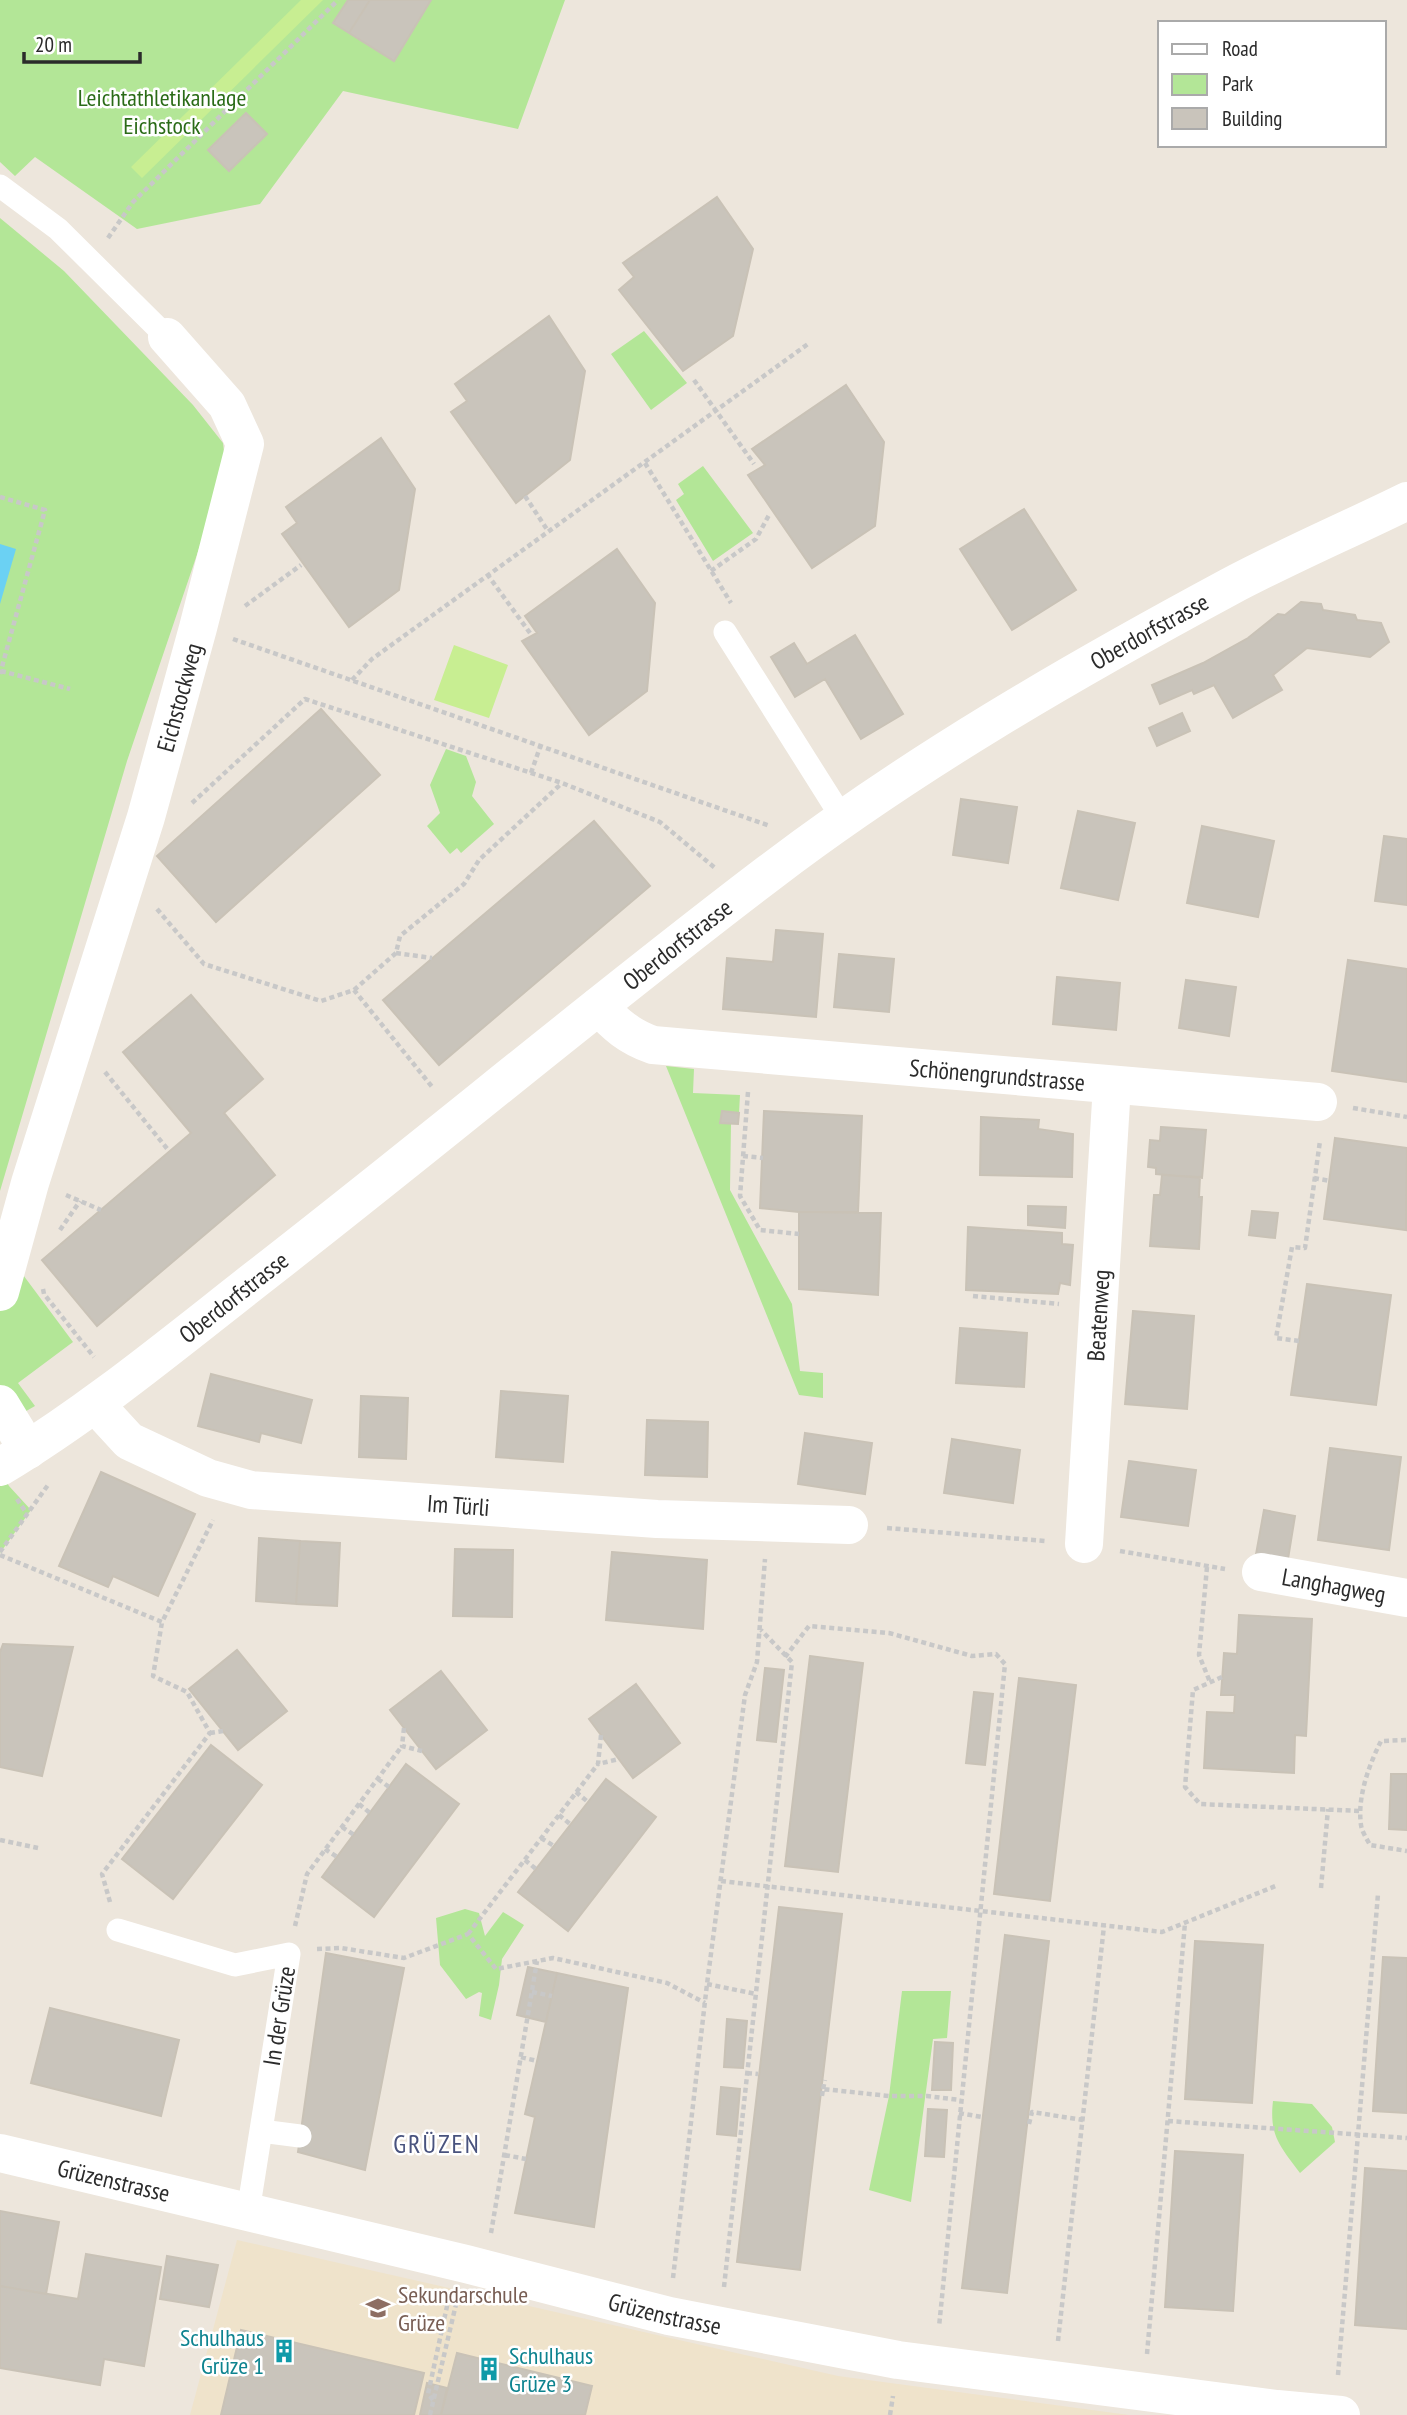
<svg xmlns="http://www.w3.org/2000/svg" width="1407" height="2415" viewBox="0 0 1407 2415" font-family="'PT Sans Narrow',sans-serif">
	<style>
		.education { fill: #efe3cb }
		.green { fill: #b3e697 }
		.pitch { fill: #c8ee92 }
		.water { fill: #6bd1f3 }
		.building { fill: #c9c4bb; stroke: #c9c2b6; stroke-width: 2 }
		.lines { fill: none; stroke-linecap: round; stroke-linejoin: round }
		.path { stroke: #c8c8c8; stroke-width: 4.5; stroke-dasharray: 5 3.5; stroke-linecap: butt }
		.lane { stroke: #fff; stroke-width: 23 }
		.street { stroke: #fff; stroke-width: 38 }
		.labels { text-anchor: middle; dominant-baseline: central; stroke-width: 5; stroke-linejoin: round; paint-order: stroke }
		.park-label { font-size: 24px; fill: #2a6b17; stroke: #fff }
		.street-label { font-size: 24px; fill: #2b2b2b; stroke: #fff }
		.education-label { font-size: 24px; fill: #785e54; stroke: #fff; text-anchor: start }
		.culture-label { font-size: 24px; fill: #0d838f; stroke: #fff; text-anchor: end }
		.neighbourhood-label { font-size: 26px; letter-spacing: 2px; fill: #49537e; stroke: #fff }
	</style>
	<rect width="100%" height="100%" fill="#ede6dc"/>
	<!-- education -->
	<path class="education" d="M237,2240L838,2376L1129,2415H190Z"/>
	<!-- green -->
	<path class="green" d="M0,0H565L518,129L343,91L260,204L137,229L35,157L15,176L0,162Z
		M0,218L64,271L193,405L223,443L226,469L127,761L0,1191Z
		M644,331L687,383L651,410L611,354Z
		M703,466L753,533L713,561L676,500L684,494L678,484Z
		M446,749L466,756L476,782L472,796L494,824L461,853L457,848L450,854L427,826L440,813L430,785Z
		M666,1066L694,1069L693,1093L740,1095L739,1113L722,1111L720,1122L731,1124L730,1190L792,1304L800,1371L823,1373V1398L799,1395Z
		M0,1253L9,1256L73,1342L18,1383L35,1406L0,1426Z
		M0,1471L9,1486L31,1510L0,1553Z
		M465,1909L479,1913L485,1936L503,1912L524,1925L502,1959L499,1985L491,2020L479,2016L482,1993L479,1992L466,1999L440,1965L436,1918Z
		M902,1991H951L947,2038L933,2039L911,2202L869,2190L889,2096Z
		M1273,2101L1312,2104L1332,2127L1335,2142L1300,2173C1280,2146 1269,2136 1273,2101Z"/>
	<!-- pitch -->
	<path class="pitch" d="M301,0H323L142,178L131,167Z
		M454,645L508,665L489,718L434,700Z"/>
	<!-- water -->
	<path class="water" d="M0,544L16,549L0,604Z"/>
	<!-- building -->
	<path class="building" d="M348,0H370L349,33L333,23Z
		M370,0H431L394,61L349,33Z
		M246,113L267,134L229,171L208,150Z
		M717,197L753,249L733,336L683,371L619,290L634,277L623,263Z
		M549,316L585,371L570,460L516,503L451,412L467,401L455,384Z
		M846,385L884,442L875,526L812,568L748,475L765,465L752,449Z
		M381,438L415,489L399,590L349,627L282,534L297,523L286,507Z
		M1024,509L1076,590L1012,630L960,549Z
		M617,549L655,603L647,691L589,735L522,641L537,633L525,616Z
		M1301,602L1321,604L1323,610L1355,615L1357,620L1381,623L1389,642L1370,657L1307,648L1273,675L1282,690L1233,718L1214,685L1194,694L1192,690L1160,704L1152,685L1203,663L1248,638L1278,614L1285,615Z
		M855,635L903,714L861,739L825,679L795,697L771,657L794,643L807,664Z
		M321,709L380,775L216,922L157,856Z
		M1182,713L1190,731L1157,746L1149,728Z
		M961,799L1017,807L1008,863L953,855Z
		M1078,811L1135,823L1118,900L1061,888Z
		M594,821L650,886L439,1065L383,1000Z
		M1202,826L1274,841L1258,917L1187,903Z
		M1384,836L1407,839V905L1375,901Z
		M776,930L823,934L816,1017L723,1009L727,958L773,962Z
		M839,954L894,959L889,1012L834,1007Z
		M1348,960L1407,969V1082L1332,1071Z
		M1057,977L1120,983L1116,1030L1053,1024Z
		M1186,980L1236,987L1229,1036L1179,1028Z
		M191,995L263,1079L224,1113L275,1175L97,1326L42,1260L191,1133L123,1052Z
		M722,1111L739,1113L738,1124L720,1123Z
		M764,1111L862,1116L858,1212H799L760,1208Z
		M981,1117L1039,1120L1038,1129L1073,1134L1072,1177L980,1175Z
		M1161,1127L1206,1130L1202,1178L1156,1174V1168L1148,1167L1150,1140L1160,1141Z
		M1335,1138L1407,1148L1406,1230L1324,1219Z
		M1162,1175L1200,1177L1199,1197H1202L1199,1249L1150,1246L1154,1195H1160Z
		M1028,1206L1066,1207L1065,1228L1028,1225Z
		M1252,1211L1278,1213L1275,1238L1249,1235Z
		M799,1212L881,1213L878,1295L799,1289Z
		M968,1227L1062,1233V1244L1073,1245L1070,1285L1060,1283L1058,1294L966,1290Z
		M1307,1284L1391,1295L1376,1405L1291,1395Z
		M1133,1311L1194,1316L1187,1409L1125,1404Z
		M960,1328L1027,1333L1024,1387L956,1383Z
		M211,1374L312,1400L301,1443L261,1433L259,1442L198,1426Z
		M501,1391L568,1396L563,1462L496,1457Z
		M361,1396L408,1398L406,1459L359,1457Z
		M647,1420L708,1422L707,1477L645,1475Z
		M805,1433L872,1443L865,1494L798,1484Z
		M952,1439L1020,1450L1013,1503L944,1493Z
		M1330,1448L1401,1457L1389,1550L1318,1540Z
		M1129,1461L1196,1470L1188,1526L1121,1517Z
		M101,1472L195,1514L158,1596L113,1576L108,1587L59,1566Z
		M1264,1510L1295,1516L1287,1565L1255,1560Z
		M259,1538L300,1541L296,1604L256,1601Z
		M300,1541L340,1543L337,1606L296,1604Z
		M455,1549L513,1550L512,1617L453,1616Z
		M612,1552L707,1560L703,1629L606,1620Z
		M1239,1615L1312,1619L1306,1736L1295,1735L1294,1773L1204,1768L1207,1712L1234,1713L1235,1695H1221L1224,1653L1237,1654Z
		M3,1644L73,1647L42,1776L0,1767V1652Z
		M237,1650L287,1711L238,1750L189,1689Z
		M810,1656L863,1663L838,1872L785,1866Z
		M765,1668L784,1670L776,1742L757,1740Z
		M441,1671L487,1730L436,1769L390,1710Z
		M1019,1678L1076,1685L1050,1901L994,1894Z
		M636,1684L680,1743L633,1778L589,1719Z
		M974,1692L993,1694L985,1765L966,1763Z
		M211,1745L262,1785L173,1899L122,1859Z
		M406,1764L459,1804L374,1917L322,1877Z
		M1391,1774H1407V1830L1389,1829Z
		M606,1779L656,1817L568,1931L518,1892Z
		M779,1907L842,1914L800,2270L737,2262Z
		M1005,1935L1049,1941L1007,2293L962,2288Z
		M1195,1941L1263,1945L1252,2103L1185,2099Z
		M326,1953L404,1968L365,2170L298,2152Z
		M1383,1957L1407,1958V2113L1373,2111Z
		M528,1967L557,1973L546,2022L517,2015Z
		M557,1973L628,1988L594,2227L515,2213L535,2117L525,2114Z
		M50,2008L179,2040L161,2116L31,2083Z
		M727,2019L747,2021L743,2068L724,2067Z
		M935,2042L953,2043L951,2090H932Z
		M721,2087L740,2089L736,2136L717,2134Z
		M928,2109L947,2110L944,2157L925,2156Z
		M1175,2151L1243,2155L1233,2311L1165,2307Z
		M1365,2168L1407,2171V2329L1355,2325Z
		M0,2211L59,2222L46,2294L0,2286Z
		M86,2254L161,2267L144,2366L104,2359L100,2385L0,2368V2286L78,2299Z
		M167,2256L218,2265L209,2307L160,2299Z
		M241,2330L424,2373L414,2415H221Z
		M457,2353L592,2386L585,2415H441Z
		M427,2383L447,2388L441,2415H420Z"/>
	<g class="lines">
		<!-- path -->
		<path class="path" d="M108,238L133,202L338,0
			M694,380L754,464
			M645,463L731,603
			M525,496L548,531
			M0,497L45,510L0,674
			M711,571L756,539L769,515
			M487,574L530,633
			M245,606L301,565
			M233,639L770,826
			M1,671L70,689
			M352,680L372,659L808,344
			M531,773L540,747
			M192,803L305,699L562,783L660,822L715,868
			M157,909L204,964L321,1001L354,990L433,1088
			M396,953L432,958
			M354,990L396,953L400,936L464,884L479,860L562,783
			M105,1072L169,1151
			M748,1092L740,1196L760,1230L799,1234
			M1353,1108L1407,1117
			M743,1156L763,1158
			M1314,1178L1330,1181
			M66,1195L101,1210
			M60,1230L80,1201
			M43,1289L44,1294L94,1357
			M973,1296L1059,1304
			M1299,1341L1276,1338L1292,1247L1305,1248L1320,1141
			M17,1499L27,1514
			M887,1528L1045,1541
			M1120,1551L1225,1569
			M0,1552L48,1485
			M0,1555L162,1622L213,1520
			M1207,1567L1199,1655L1210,1682
			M785,1657L809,1626L889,1633L972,1656L996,1654L1005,1664L939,2327
			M1222,1677L1193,1690L1185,1787L1200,1804L1360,1811
			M404,1728L402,1746L422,1751
			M210,1733L223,1731
			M601,1735L598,1764L619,1759
			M1406,1740L1381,1741C1369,1765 1357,1797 1361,1825C1362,1832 1367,1839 1370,1845L1407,1851
			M378,1779L389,1787
			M576,1792L588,1802
			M359,1804L370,1813
			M559,1815L570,1824
			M342,1827L354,1835
			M541,1838L554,1846
			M0,1840L38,1848
			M325,1849L337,1857
			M525,1860L536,1869
			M721,1881L1162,1932L1278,1885
			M1321,1888L1328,1809
			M110,1902L102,1874L210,1733L187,1692L153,1676L162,1622
			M295,1926L307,1874L402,1746
			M468,1934L598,1764
			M317,1949L341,1948L404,1958L468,1934L496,1969L553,1958L667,1983L705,2003
			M707,1984L756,1994
			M532,1992L552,1996
			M521,2057L537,2061
			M747,2073L758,2074
			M823,2089L825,2080
			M822,2096L823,2089L889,2096H927L960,2100
			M959,2113L982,2117
			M1168,2121L1407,2138
			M1029,2124L1032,2112L1083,2120
			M505,2155L526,2159
			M491,2233L537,1961
			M673,2278L707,1984L745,1695L757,1662L765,1559
			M724,2287L792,1662L761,1630
			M1058,2341L1104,1926
			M1147,2354L1185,1923
			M1338,2375L1378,1894
			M433,2400L428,2394L449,2297
			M430,2415L457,2300
			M890,2415L893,2396"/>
		<!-- lane -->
		<path class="lane" d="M0,186L58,229L167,337
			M725,632L843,819
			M118,1930L235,1965L289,1954L248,2212
			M261,2131L300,2136"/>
		<!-- street -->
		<g class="street">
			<path id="s1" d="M599,1006C615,1025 630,1037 653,1045L1318,1102"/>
			<path id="s2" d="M0,1292L30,1183L146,817L198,628L245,444L227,405L167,337"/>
			<path d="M0,1404L28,1450"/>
			<path id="s3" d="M95,1404L129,1441L208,1478L251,1490L657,1519L849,1525"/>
			<path id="s4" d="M0,1467C91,1412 173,1344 256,1279C429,1145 595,1005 769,873C912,764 1071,672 1229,587C1287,556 1348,530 1407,501"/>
			<path id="s5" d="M1084,1544L1112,1085"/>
			<path id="s6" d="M1261,1572L1407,1598"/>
			<path id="s7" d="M0,2153L466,2264L669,2316L898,2360L1277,2409L1341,2415"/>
		</g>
	</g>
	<!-- icons -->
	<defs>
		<g id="school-bare" transform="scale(1.89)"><path d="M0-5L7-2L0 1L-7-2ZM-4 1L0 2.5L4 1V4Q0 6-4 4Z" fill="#8d6e63" stroke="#fff" stroke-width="2.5" paint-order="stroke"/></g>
		<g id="building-bare" transform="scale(1.89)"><path d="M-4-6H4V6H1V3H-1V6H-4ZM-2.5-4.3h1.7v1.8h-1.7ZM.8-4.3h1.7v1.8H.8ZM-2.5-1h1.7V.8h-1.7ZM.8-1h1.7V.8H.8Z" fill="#0f9aa8" stroke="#fff" stroke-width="2.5" paint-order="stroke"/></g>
	</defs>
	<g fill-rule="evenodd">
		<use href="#school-bare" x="378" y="2308"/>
		<use href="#building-bare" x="284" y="2351"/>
		<use href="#building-bare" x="489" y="2369"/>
	</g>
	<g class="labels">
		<!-- park labels -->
		<g class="park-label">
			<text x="162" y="97">Leichtathletikanlage<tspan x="162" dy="28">Eichstock</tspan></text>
		</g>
		<!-- street labels -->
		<g class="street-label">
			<text stroke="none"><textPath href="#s4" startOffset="1423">Oberdorfstrasse</textPath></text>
			<text stroke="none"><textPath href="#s2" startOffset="621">Eichstockweg</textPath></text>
			<text stroke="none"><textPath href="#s4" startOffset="856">Oberdorfstrasse</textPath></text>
			<text stroke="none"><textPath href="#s1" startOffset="413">Schönengrundstrasse</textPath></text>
			<text stroke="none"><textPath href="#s4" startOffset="289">Oberdorfstrasse</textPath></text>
			<text stroke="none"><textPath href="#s5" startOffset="229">Beatenweg</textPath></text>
			<text stroke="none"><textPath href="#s3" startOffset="390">Im Türli</textPath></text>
			<text stroke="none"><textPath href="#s6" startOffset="74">Langhagweg</textPath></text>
			<text transform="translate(279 2016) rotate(-81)">In der Grüze</text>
			<text stroke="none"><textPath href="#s7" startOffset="117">Grüzenstrasse</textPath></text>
			<text stroke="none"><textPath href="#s7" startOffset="684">Grüzenstrasse</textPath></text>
		</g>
		<!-- education labels -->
		<g class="education-label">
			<text x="398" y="2294">Sekundarschule<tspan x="398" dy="28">Grüze</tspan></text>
		</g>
		<!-- culture labels -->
		<g class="culture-label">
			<text x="264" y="2337">Schulhaus<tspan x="264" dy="28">Grüze 1</tspan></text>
			<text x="509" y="2355" text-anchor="start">Schulhaus<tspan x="509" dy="28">Grüze 3</tspan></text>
		</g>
		<!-- neighbourhood labels -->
		<g class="neighbourhood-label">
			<text x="437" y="2143">GRÜZEN</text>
		</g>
	</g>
	<!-- legend -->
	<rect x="1158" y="21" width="228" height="126" fill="#ffffff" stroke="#aaaaaa" stroke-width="2"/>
	<rect x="1172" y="44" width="35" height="10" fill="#ffffff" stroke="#aaaaaa" stroke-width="2"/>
	<text x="1222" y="56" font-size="21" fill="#2b2b2b">Road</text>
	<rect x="1172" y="74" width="35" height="21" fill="#b3e697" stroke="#aaaaaa" stroke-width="2"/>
	<text x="1222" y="91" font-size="21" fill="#2b2b2b">Park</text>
	<rect x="1172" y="108" width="35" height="21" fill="#c9c4bb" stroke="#aaaaaa" stroke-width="2"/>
	<text x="1222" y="126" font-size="21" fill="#2b2b2b">Building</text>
	<!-- scale -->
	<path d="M24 52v10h116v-10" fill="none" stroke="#2b2b2b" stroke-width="3.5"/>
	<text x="35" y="52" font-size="21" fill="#2b2b2b" stroke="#ffffff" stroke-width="5" paint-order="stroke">20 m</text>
</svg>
